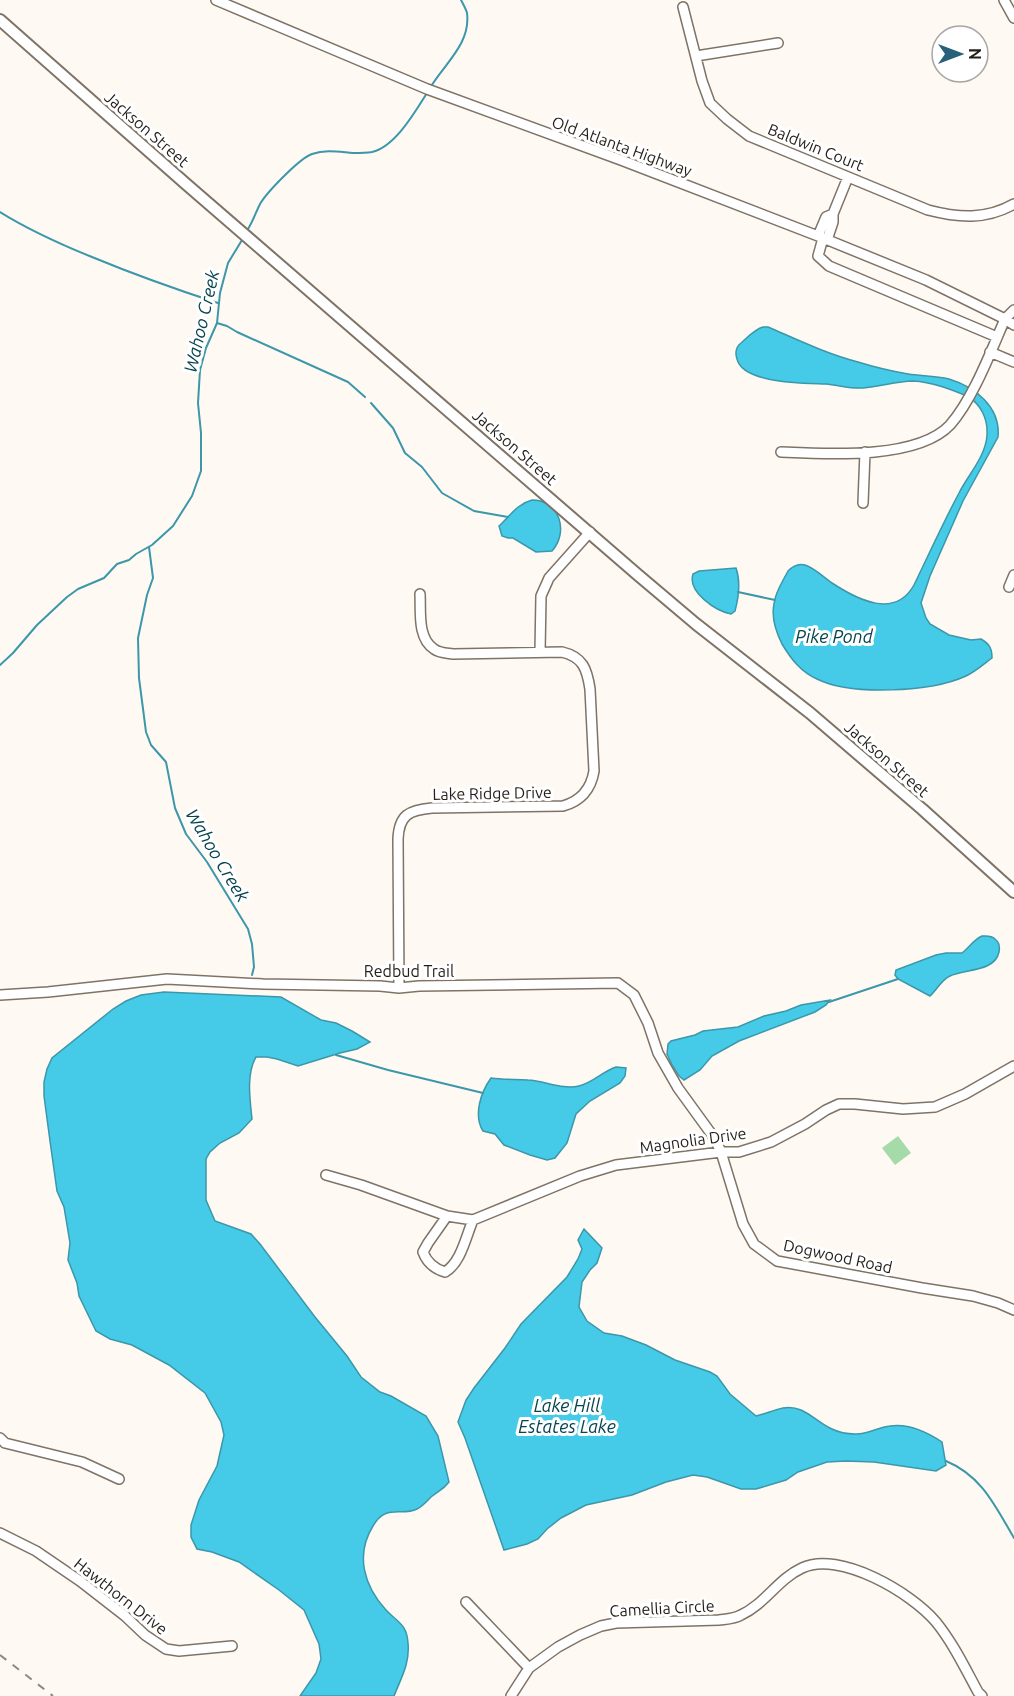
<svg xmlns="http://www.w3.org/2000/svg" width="1014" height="1696" viewBox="0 0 1014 1696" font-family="Ubuntu,sans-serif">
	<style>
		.green { fill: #a5dba9 }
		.water { fill: #45cbe7; stroke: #3b97a9; stroke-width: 1.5 }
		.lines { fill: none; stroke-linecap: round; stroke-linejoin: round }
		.stream { stroke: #3b97a9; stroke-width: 2 }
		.minor-casing { stroke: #7f7366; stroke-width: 12 }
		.major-casing { stroke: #7f7366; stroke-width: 14 }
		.minor { stroke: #fff; stroke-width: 9 }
		.major { stroke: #fff; stroke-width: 10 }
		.rail { stroke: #8d8883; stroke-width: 2; stroke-dasharray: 8 8; stroke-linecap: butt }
		.labels { text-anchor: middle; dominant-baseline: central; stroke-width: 6; stroke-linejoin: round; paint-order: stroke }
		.street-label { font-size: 16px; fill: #231e19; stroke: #fff }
		.water-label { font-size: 18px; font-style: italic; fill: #06444f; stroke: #fff }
	</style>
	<rect width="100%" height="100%" fill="#fff9f4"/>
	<!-- green -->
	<path class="green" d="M898,1136L911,1153L895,1165L882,1148Z"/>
	<!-- water -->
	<path class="water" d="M763,327H768C798,340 827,354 858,362C874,367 891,371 908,374C921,376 935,376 949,379C975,387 1001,407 998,437L963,501L930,576L921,603L926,618L930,624L949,635L971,640L981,639C990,644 992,649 992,658C984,664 975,672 966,676C931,692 851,696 817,679C801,672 791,659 782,644C776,632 771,618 774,604C775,592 783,581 788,571C793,566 798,563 805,565C815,568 824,578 832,583C858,600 895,619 914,585C929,554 943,523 959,493C968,475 986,456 987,435C988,419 981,404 967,396C950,389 932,382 913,381C896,381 880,387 863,388C851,389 838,385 826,384C806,383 743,384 737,359C735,353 736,347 741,343C748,337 755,329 763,327Z
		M532,500C560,500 569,532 552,551L536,552L513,538H508L502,536L499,526C510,516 517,504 532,500Z
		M736,568C741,582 739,596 735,611L731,614C716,611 687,592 693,574L699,571Z
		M982,936C987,936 991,935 995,939C999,942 1000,947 999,952C995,972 964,969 950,976C941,980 937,990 930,996L898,979L895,975L896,970L936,955L946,953H962C969,948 973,940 982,936Z
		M164,992L281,997L321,1020L336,1023L352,1031L370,1042L357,1049L340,1053L298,1066L277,1059L267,1057H256C246,1074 250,1100 252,1119L239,1133L220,1143L210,1152L206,1159V1200L215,1221L251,1234L260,1244L315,1317L347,1356L361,1377L380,1392L391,1396L426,1416L438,1436L449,1482C443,1490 438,1491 431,1497C427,1501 423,1506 417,1509C401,1517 386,1503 373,1526C355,1555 364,1586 386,1610C397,1622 407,1624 408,1643C410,1664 401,1678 394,1696H300L316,1673L321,1659L319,1644L304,1610L279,1590L239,1562L212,1552L197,1549L191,1537V1525L199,1500L217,1466L224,1435L221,1422L205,1393L169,1365L132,1345L110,1339L96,1331L79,1296L77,1283L68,1260L70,1243L64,1207L57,1191L50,1141L44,1096V1082L47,1069L52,1058L113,1009L126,1001L141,995Z
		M830,1000L826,1005L815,1012L739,1041L712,1056L700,1070L684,1080L679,1076L672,1065L667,1054L668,1044L671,1041L695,1035L703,1031L738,1027L764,1016L786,1011L801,1005Z
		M616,1067L626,1068L625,1076L620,1083L590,1101L576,1114L567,1143L555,1158L547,1160L530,1155L504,1145L495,1134L483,1131C473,1115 481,1092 491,1078C504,1080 516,1079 528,1080C545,1081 563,1090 579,1086C593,1083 603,1071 616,1067Z
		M584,1229L602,1248L597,1263L590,1270L582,1282L579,1307L587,1321L604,1333L622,1336L646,1345L675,1360L710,1372L717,1376L730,1394L756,1416C765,1414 774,1410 783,1408C804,1404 815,1422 832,1429C838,1432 848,1434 855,1434C867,1435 878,1427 890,1426C909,1423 927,1432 942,1442L946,1465L936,1471L874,1462L846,1461L827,1462L798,1472L786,1480L756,1489H741L707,1477L693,1475L666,1482L632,1495L586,1505L561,1518L547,1529L538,1539L527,1544L504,1550L465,1438L458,1422L466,1400L474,1388L505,1348L521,1324L567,1277L578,1259L582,1249L578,1240Z"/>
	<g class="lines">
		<!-- stream -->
		<path class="stream" d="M430,88C444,64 471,44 467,13C466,9 463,4 461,0
			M0,212C29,230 60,244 92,257C133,274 175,289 218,303
			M248,229C253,221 256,212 260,204C267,192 300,158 312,154C326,149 340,152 353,153C359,153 366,153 372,152C395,147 415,112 427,93
			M217,323L227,326L237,332L348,382L365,397
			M371,403L393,428L405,453L422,467L442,493L474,511L508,517
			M149,547L153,578L147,595L138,638L139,678L146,732L151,745L166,762L175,808L186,834L207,862L248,929L252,944L254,967L252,975
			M738,592L775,600
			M0,665L13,653L37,625L67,597L78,589L104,578L117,564L129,560L136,554L152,545L173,526L192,496L201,471V433L198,403L200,370L206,348L217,323L220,293L228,263L242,240
			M829,1002L898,979
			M336,1055L388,1070L483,1093
			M946,1461C982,1476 995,1506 1014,1538"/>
		<!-- minor casing -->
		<g class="minor-casing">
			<path id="minor" d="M216,0L427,89L621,160L818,236L926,280L1005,319L1014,325
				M1004,0L1014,18
				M683,7L702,81L710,103L727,119L749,136L928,210C959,218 986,220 1014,204
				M696,56L778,43
				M818,236L826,217L833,214
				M823,238L818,256L829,266L997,337
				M827,240L833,222V214L848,177
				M990,352L1014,362
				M781,452C826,454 917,460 950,425C973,399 991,351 1005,319L1014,310
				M863,503L865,452
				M1009,587L1014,575
				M540,652L541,596L549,578L590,532
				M399,988L398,839C399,815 409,810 432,808L563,806C581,801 591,789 594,771L590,689C587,669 583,657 562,652L453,654C446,653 439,653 434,649C417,638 421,611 420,594
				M0,995L48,992L167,979L263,984L380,986L399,988L419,986L618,983L634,995L648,1023L658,1053L678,1088L715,1139L721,1152L743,1224L754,1244L777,1261L922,1288L973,1296L998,1303L1014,1310
				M326,1175L361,1185L447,1216L473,1220L580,1176L616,1165L721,1152H739L771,1142L805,1124L826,1110L839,1104H855L903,1109L935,1107L965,1094L1014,1066
				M447,1216L428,1243L423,1252C427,1263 435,1269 445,1272C461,1263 466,1236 473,1220
				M0,1438L5,1443L82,1462L119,1479
				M0,1533L36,1551L80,1581L125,1616L145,1635L166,1649L179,1651L232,1646
				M466,1602L529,1668
				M511,1696L529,1668L558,1647L580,1635L601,1626L616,1623L719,1620C726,1619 734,1619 741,1615C765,1604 778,1579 802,1568C839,1550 912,1593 936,1622C953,1643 965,1668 978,1692L982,1696"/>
		</g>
		<!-- major casing -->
		<g class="major-casing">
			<path id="major" d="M0,20L186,184L638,575L696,624L810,713L922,809L1014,892"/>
		</g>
		<!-- minor -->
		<use href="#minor" class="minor"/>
		<!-- major -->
		<use href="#major" class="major"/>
		<!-- rail -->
		<path class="rail" d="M0,1655L53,1696"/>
	</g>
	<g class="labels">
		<!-- street labels -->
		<g class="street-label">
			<text transform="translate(147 129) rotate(41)">Jackson Street</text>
			<text transform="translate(622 146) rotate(20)">Old Atlanta Highway</text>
			<text transform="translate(816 147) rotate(22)">Baldwin Court</text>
			<text transform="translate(515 447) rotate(41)">Jackson Street</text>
			<text transform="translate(887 759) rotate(41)">Jackson Street</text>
			<text transform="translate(492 793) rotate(-1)">Lake Ridge Drive</text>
			<text x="409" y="971">Redbud Trail</text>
			<text transform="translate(693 1140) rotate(-8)">Magnolia Drive</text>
			<text transform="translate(838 1256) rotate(12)">Dogwood Road</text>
			<text transform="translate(121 1596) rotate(38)">Hawthorn Drive</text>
			<text transform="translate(662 1608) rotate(-3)">Camellia Circle</text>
		</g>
		<!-- water labels -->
		<g class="water-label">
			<text transform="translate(201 321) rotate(-77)">Wahoo Creek</text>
			<text x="834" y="636">Pike Pond</text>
			<text transform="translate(218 855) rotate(59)">Wahoo Creek</text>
			<text x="567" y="1405">Lake Hill<tspan x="567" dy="21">Estates Lake</tspan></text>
		</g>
	</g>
	<!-- north arrow -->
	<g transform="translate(960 54) rotate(90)"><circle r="28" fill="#ffffff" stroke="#a7a5a3" stroke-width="1.5"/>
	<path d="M0-4.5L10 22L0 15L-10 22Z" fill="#28607a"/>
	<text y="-9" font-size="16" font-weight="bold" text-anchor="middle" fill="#231e19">N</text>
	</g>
</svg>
